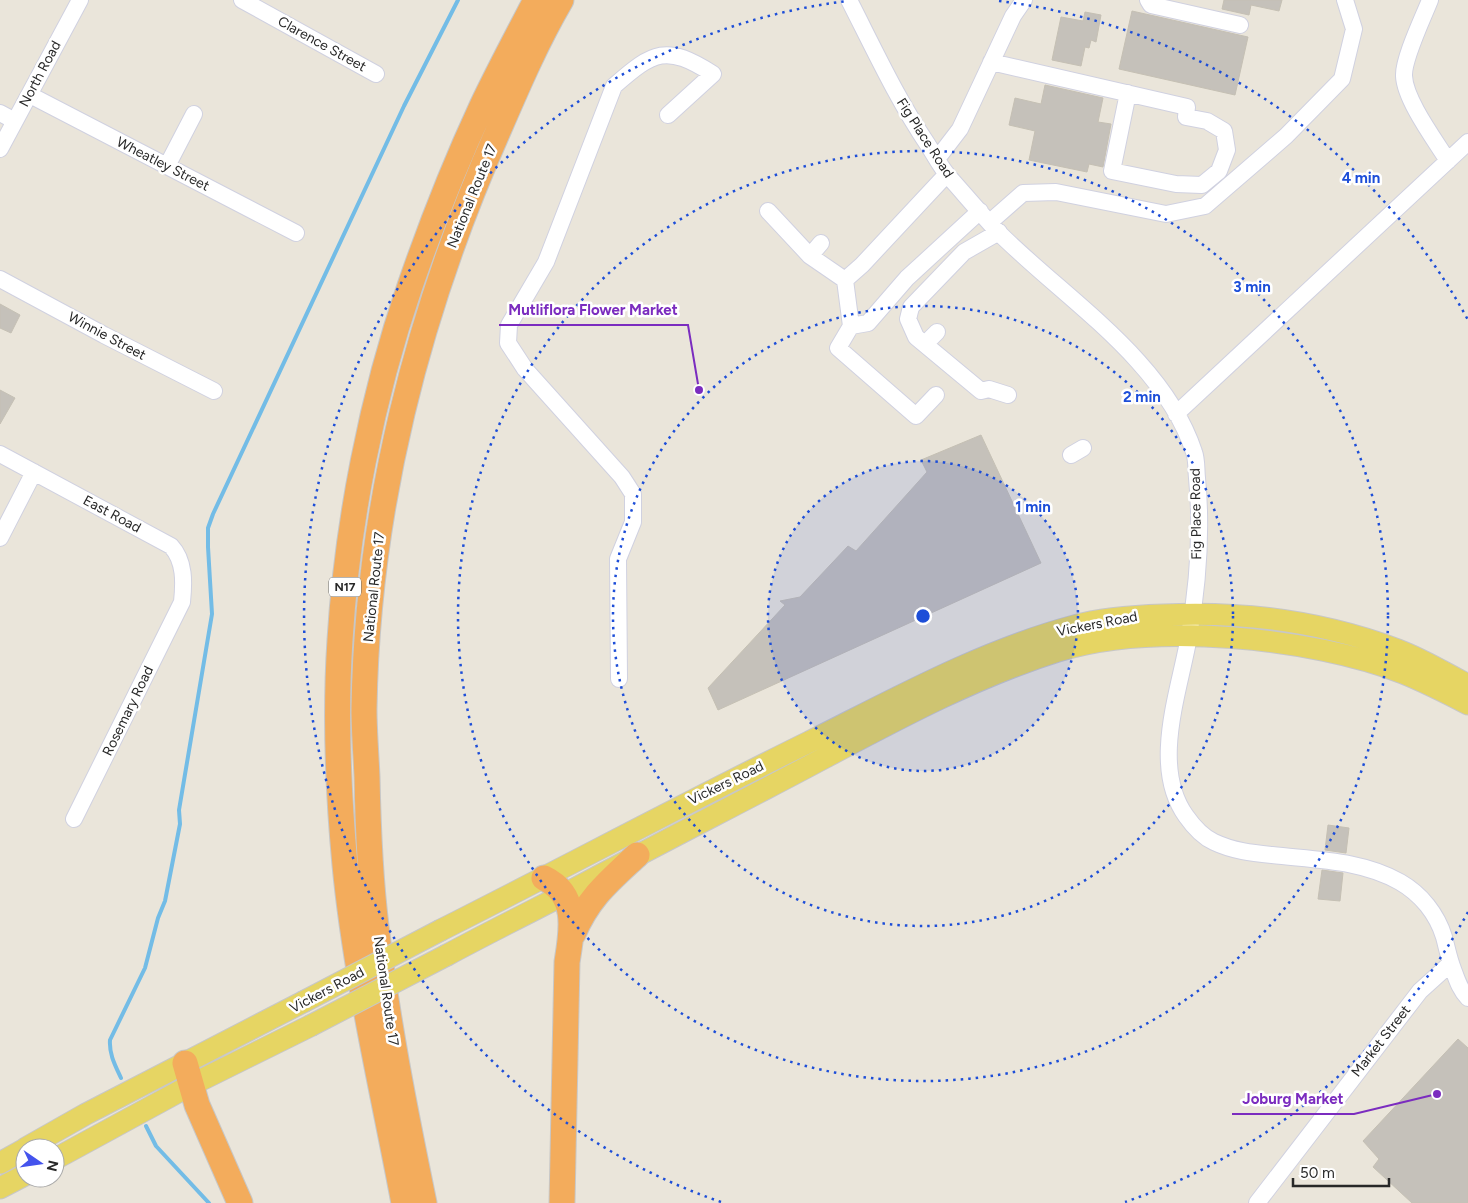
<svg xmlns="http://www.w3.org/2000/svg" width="1468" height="1203" viewBox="0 0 1468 1203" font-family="Figtree,sans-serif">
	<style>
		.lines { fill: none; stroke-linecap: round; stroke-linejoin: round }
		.stream { stroke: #73bce6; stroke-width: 4 }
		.building { fill: #c5c1ba; stroke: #c5c0b4 }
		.minor-casing { stroke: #d0d1e0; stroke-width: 18 }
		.major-casing { stroke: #c7c7c7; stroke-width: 23 }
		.highway-casing { stroke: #c7c7c7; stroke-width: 27 }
		.minor { stroke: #fff; stroke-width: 16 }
		.major { stroke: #e6d563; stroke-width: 21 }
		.highway { stroke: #f3ac5c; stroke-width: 25 }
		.major-bridge-casing { stroke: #c7c7c7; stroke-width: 23; stroke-linecap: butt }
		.major-bridge { stroke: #e6d563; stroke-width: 21 }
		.ring { fill: none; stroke: #1d4ed8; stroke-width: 2.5; stroke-dasharray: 2.5 5 }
		.labels { text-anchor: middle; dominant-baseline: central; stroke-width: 5; stroke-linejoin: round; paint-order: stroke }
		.shield { fill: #fff; stroke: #686868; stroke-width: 1 }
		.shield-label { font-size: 12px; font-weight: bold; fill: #282828 }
		.street-label { font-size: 14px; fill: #282828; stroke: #fff }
		.centre { fill: #1d4ed8; stroke: #fff; stroke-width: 2.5 }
		.ring-label { font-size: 15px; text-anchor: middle; font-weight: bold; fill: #1d4ed8; stroke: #fff; stroke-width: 5; stroke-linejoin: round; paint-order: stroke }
		.leader { fill: none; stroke: #7b2cbf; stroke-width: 2 }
		.callout-dot { fill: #7b2cbf; stroke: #fff; stroke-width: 2 }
		.callout-label { font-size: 15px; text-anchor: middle; font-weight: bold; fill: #7b2cbf; stroke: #fff; stroke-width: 5; stroke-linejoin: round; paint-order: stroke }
	</style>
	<rect width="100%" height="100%" fill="#eae5da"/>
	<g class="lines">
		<!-- stream -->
		<path class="stream" d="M121,1078C115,1065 109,1054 110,1040L145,968L158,918L165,901L180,824L179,810L212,614L208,547V528L213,514L404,106L458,0
			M146,1126L156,1146L209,1203"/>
	</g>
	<!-- building -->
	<path class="building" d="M1224,0H1282L1279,11L1251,5L1249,15L1222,9Z
		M1132,11L1248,37L1235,95L1119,69Z
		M1085,12L1101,15L1096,42L1091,40L1089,48L1085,47L1081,66L1052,60L1061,17L1083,21Z
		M1045,85L1103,98L1098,122L1111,124L1103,167L1089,164L1087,172L1029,160L1035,131L1009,125L1015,98L1041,104Z
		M0,304L20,315L11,333L0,328Z
		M0,390L15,398L0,424Z
		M981,435L1041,563L718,710L708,688L785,605L780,601L800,597L848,546L856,551L927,472L921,460Z
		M1328,825L1349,828L1346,853L1325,850Z
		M1322,870L1343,873L1340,901L1318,899Z
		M1458,1039L1468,1048V1203H1412L1373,1167L1379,1159L1363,1141Z"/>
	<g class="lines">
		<!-- minor casing -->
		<g class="minor-casing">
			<path id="minor" d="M242,0L376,74
				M849,0C874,49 897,99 928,145C935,156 941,168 950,178C966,196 982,215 998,232C1064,298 1164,360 1194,452C1197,460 1196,469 1197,478C1202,530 1198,584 1189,636C1180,690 1150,766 1186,816C1193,826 1203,837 1214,842C1233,851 1252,853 1272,855C1315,860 1362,860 1400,882C1421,894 1437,914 1444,937C1447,948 1449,959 1453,969C1457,980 1460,990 1468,998
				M1148,0L1151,5L1240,25
				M1430,0C1423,18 1403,59 1404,76C1405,100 1435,140 1448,161
				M991,62L1187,107L1186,117L1207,121L1224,131L1227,150L1219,171L1202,185L1176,184L1112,171L1128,93
				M30,95L296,233
				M0,113L15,121
				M0,149L80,0
				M937,159L960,129L1013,16L1024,0
				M167,166L194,114
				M768,211L810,256L845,280
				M990,222L1023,193L1056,192L1166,214L1205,206L1286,136L1342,79L1354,29L1345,0
				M999,232L964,252L911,307L908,319L916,337L981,391L989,389L1008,395
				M810,256L821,243
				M0,279L104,335L214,391
				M845,280L851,326L838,348L916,416L936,395
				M845,280L862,265L947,174
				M851,326L868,323L907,278L980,211
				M925,344L937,332
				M1176,414L1468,142
				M0,454L171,546C185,561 184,583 182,602L74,819
				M1071,455L1083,448
				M0,538L34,472
				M619,679L618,559L633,522V494L622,477L525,369L508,343L509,325L546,262L614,86C654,51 666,44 713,74L668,115
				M1257,1203L1420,991L1451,963"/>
		</g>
		<!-- major casing -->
		<g class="major-casing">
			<path id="major" d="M441,930C564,868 685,803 809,742C895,699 981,651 1074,626C1103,618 1133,616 1163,615C1245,611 1321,621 1398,650C1422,659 1445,673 1468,685
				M447,955C486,934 526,914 565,894C632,858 700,823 767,788C862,739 956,683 1058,651C1154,622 1310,637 1403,673C1425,682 1447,693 1468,704
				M26,1148L86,1114L303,1002
				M55,1159L191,1085L310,1026
				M0,1163L25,1149
				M0,1188L25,1175"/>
		</g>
		<!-- highway casing -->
		<g class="highway-casing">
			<path id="highway" d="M544,878C579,895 572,931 567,962L562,1203
				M573,934C589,897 608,882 637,855
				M185,1063L197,1105L240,1203
				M404,1203C383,1091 356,979 345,865C338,790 335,715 340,640C347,524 372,396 410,286C431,225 455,164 482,106C499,70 518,35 536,0
				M424,1203C405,1111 387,1020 376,926C370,877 368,827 367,777C366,754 364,731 364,709C367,509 418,311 499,129C518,85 537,41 561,0"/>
		</g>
		<!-- minor -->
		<use href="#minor" class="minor"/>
		<!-- major -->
		<use href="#major" class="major"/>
		<!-- highway -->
		<use href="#highway" class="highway"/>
		<!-- major-bridge casing -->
		<g class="major-bridge-casing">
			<path id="major-bridge" d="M303,1002L441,930
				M310,1026L447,955"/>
		</g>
		<!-- major-bridge -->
		<use href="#major-bridge" class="major-bridge"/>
	</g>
	<!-- distance rings -->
	<circle cx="923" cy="616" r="155" fill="#1d4ed8" fill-opacity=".12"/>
	<g class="ring">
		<circle cx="923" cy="616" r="155"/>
		<circle cx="923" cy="616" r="310"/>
		<circle cx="923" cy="616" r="465"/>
		<path d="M1468 912A620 620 0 0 1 1125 1202M721 1202A620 620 0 0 1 847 1M999 1A620 620 0 0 1 1468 320"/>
	</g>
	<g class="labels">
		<!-- shield labels -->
		<rect class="shield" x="329" y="577.5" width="32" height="19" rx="4"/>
		<g class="shield-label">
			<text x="345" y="587">N17</text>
		</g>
		<!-- street labels -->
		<g class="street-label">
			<text transform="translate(322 44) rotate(29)">Clarence Street</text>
			<text transform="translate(40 74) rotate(-62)">North Road</text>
			<text transform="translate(925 138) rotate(57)">Fig Place Road</text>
			<text transform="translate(163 164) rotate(27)">Wheatley Street</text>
			<text transform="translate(472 196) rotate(-68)">National Route 17</text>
			<text transform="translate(107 336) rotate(28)">Winnie Street</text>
			<text transform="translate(112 514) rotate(28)">East Road</text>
			<text transform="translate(1196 514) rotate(-91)">Fig Place Road</text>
			<text transform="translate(374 587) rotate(-84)">National Route 17</text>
			<text transform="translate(1097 624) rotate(-11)">Vickers Road</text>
			<text transform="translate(128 711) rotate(-64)">Rosemary Road</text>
			<text transform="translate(726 783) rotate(-26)">Vickers Road</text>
			<text transform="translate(327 990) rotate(-28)">Vickers Road</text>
			<text transform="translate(386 991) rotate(82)">National Route 17</text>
			<text transform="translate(1381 1041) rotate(-52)">Market Street</text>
		</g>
	</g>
	<circle cx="923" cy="616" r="8" class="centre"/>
	<g class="ring-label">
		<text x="1361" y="183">4 min</text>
		<text x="1252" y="292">3 min</text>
		<text x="1142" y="402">2 min</text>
		<text x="1033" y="512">1 min</text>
	</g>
	<!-- callouts -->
	<path class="leader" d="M699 390L688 325H499M1437 1094L1354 1114H1232"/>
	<g class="callout-dot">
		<circle cx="699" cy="390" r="5"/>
		<circle cx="1437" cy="1094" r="5"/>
	</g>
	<g class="callout-label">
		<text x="593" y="315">Mutliflora Flower Market</text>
		<text x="1293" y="1104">Joburg Market</text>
	</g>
	<!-- north arrow -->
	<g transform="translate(40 1163) rotate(103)"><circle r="24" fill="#ffffff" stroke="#a9a9a9"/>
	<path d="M0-4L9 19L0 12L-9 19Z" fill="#4453ed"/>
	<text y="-8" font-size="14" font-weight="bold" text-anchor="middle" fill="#282828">N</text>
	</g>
	<!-- scale -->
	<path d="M1293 1178v8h96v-8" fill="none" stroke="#282828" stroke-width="2.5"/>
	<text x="1300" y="1178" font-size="15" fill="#282828" stroke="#ffffff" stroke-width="4" paint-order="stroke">50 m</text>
</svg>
